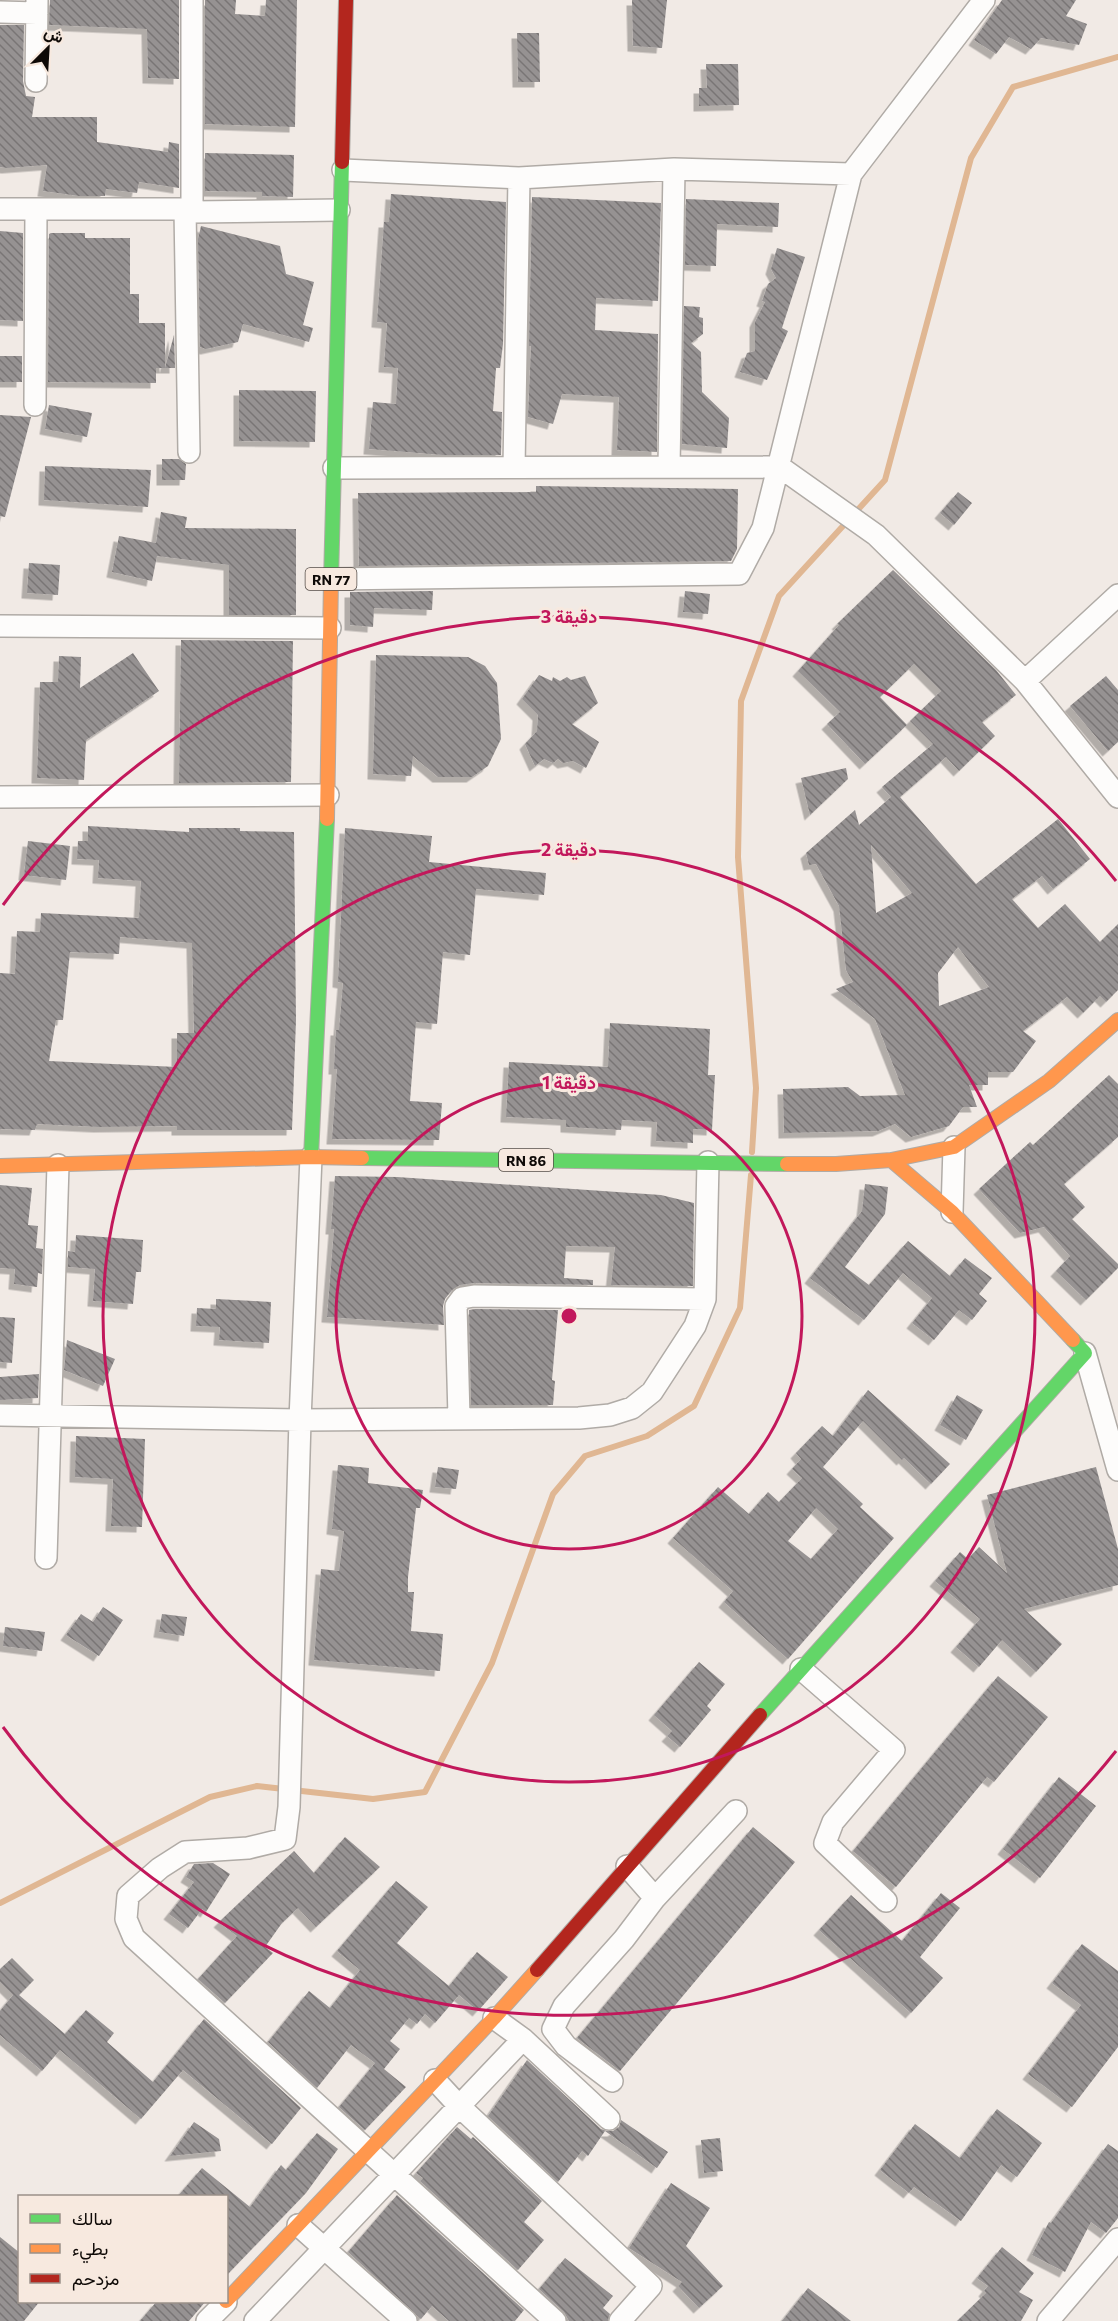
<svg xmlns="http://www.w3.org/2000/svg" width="1118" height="2321" viewBox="0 0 1118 2321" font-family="Commissioner,Vazirmatn,sans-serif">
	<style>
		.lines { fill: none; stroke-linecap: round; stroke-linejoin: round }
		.stream { stroke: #e0b793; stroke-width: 6 }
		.building { fill: url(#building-back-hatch); fill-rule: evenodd; filter: url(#shadow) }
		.street-casing { stroke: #b0aba6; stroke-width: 24 }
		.fast-casing { stroke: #b0aba6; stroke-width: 16 }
		.slow-casing { stroke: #b0aba6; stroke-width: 16 }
		.jam-casing { stroke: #b0aba6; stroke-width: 16 }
		.street { stroke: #fdfcfb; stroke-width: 21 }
		.fast { stroke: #63d668; stroke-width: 14 }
		.slow { stroke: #ff974d; stroke-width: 14 }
		.jam { stroke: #b3261e; stroke-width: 14 }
		.ring { fill: none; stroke: #c2185b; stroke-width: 3 }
		.labels { text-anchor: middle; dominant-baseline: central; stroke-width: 6; stroke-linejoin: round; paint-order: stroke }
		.shield { fill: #f7e9df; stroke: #554d48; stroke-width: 1.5 }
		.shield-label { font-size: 14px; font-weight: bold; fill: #0f0a07 }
		.centre { fill: #c2185b; stroke: #f7e9df; stroke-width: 3 }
		.ring-label { font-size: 18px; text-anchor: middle; font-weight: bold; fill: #c2185b; stroke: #f7e9df; stroke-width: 6; stroke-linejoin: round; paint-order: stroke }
	</style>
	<defs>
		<pattern id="building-back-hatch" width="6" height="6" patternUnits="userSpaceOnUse" patternTransform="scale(1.5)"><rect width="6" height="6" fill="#969292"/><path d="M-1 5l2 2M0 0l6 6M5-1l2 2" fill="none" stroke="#797575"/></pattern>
		<filter id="shadow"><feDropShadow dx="-5.5" dy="5.5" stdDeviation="0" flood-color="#0004"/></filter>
	</defs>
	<rect width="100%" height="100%" fill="#f1eae5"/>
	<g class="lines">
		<!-- stream -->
		<path class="stream" d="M752,1152L756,1088L738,857L741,701L779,596L885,480L971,158L1013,87L1118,57
			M0,1903L210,1797L257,1786L373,1799L425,1792L492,1663L553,1494L585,1456L647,1436L694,1406L740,1308L751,1175"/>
	</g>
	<!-- building -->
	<path class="building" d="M50,0H179V79L148,78L147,29L49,25Z
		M205,0H236L235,14L265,16L266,0H297L295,127L205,124Z
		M632,0H667L662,48L633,46Z
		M1002,0H1076L1066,16L1087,24L1079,45L1041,38L1031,49L1009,37L996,54L974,40Z
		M0,25H24L23,81L26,96L35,97L32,117H97V142L168,152L169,142L179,144V188L139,182L137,193L106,189L105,196H79L43,191L47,165L7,168L0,167Z
		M517,33H539L540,82H518Z
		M706,64H738L739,105L699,106V88H707Z
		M205,153L294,155L293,197L262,196V192L205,191Z
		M391,194L506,202L503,344L500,368H496L493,411L502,412L501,455H443L369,449L373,402L396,404L398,368L384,367L387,323L377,322L384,222H389Z
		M532,197L661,203L658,301L596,298L595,330L658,334L657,452L617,450L619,397L562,394L553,424L528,417L531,346H529Z
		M686,199L779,203L778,227L717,224L716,266L685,265Z
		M201,226L280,246L286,274L314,282L303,325L313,328L309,342L243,324L238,342L206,349L200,347L198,239Z
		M0,231L23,233V321L0,320Z
		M51,233H85V238H130V294H139V323H165V368H156V383L48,382L49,234Z
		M777,248L805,257L782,328L788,331L767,380L740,372L747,353L755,351V322L765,302L762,301L768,284L776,278L771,269Z
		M684,306L700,307L699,317L703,318V334L691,343L701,352L702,392L729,418L727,448L682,444Z
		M174,333L175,368H165L174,335Z
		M0,356H22V382H0Z
		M239,390L316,391L315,442L239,441Z
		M49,405L92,413L87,437L45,429Z
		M0,415L31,417L5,517L0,516Z
		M162,459H179L186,464L185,480H162Z
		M45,466L151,470L148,507L44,500Z
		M536,486L738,489L737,549L731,561L359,566L358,493L536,492Z
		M958,492L972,503L954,525L940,513Z
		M161,512L187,517L185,528L296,529V615H229V565L157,556L152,581L112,572L119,536L156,543Z
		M29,563L60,565L58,595L27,593Z
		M893,570L996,670L1016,695L982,722L995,736L959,771L946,757L900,797L976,884L1058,819L1090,859L1053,889L1042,876L1012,899L1038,928L1065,904L1100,942L1118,924V990L1106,1002L1100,996L1083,1013L1067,997L1023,1031L1036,1041L1013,1072H988V1085H969L977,1107H963L949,1126L911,1137L895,1124L878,1131L784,1133L783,1089L848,1087L860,1096L905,1095L875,1019L836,989L853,982L846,970L839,906L816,864L809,865L806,853L855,810L859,825L891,797L882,787L933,744L910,721L941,691L914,664L880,697L907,725L865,764L827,724L840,712L798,671L839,625L837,624ZM871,845L912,893L876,913ZM958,947L989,987L939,1006L938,973Z
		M433,591L432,610L374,608L373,627L350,625V592Z
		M685,591L710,594L708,614L683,612Z
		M181,640L293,641L291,782L179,783Z
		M133,653L159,691L86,740L84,780L37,778L40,682H58L59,656L81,657L80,688Z
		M376,655L468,657L485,666L497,683L501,739L488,766L472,777H438L413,756L411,776L373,774Z
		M539,675L552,681L553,677L560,681L567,677L571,680L585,676L598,703L572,724L599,742L586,768L573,761L563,763L558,759L553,763L544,759L535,766L525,744L537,731L538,715L522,699Z
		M1106,676L1118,690V742L1108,751L1070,706Z
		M846,768L848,779L810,815L801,778Z
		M88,826L189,832V828H240V831L294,832L296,1020L292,1130H177V1126L99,1127L37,1124L35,1130L0,1129V973L15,974L17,931L40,932L41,913L139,918L141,881L98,878L99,860L77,859L78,841H88ZM120,937L192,943L194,1033H177V1067L49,1061L56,1020H63L70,952L119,954Z
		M345,828L432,836L429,862L546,873L544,895L476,889L470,955L443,952L437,1024L416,1022L410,1101L442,1103L439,1140L332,1139L337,1069H334L335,1047L336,1030H339L343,983L338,982Z
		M28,841L70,846L66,880L24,875Z
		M610,1023L710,1029L708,1075H715L712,1130L693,1129V1143L656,1141L657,1122L622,1120L621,1130L566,1127V1120L506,1117L509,1062L608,1067Z
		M1109,1075L1118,1084V1137L1064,1184L1085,1207L1072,1219L1118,1264V1268L1086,1300L1056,1271L1070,1256L1044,1227L1020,1233L979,1189L1030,1142L1033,1145Z
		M335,1176L397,1177L661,1195L694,1203L693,1286L611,1285L615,1247L566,1246L564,1278L593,1280V1285L474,1283L460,1285L452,1290L445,1299L443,1306L444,1325L327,1317L334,1229H331Z
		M865,1184L888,1187L885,1214L845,1267L869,1285L908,1241L950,1276L965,1258L992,1278L979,1294L987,1301L972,1320L959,1310L934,1340L912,1323L932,1298L903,1273L864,1320L810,1278L862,1211Z
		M0,1185L32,1188L28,1225L38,1226L36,1248L43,1249L42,1274L38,1273L37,1287L14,1284L15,1269L0,1268Z
		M76,1235L143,1240L141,1272H136L133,1304L93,1301L95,1269L68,1267V1251L75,1252Z
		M216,1299L271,1302L269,1343L219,1340L220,1327L196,1326L197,1308L216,1309Z
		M475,1309L558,1310L552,1380L555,1381L553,1405H471L469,1310Z
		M0,1317L15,1318L12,1363L0,1362Z
		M67,1340L115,1359L103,1386L64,1370Z
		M39,1374L38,1398L0,1400V1377Z
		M868,1390L950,1464L931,1484L904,1458L902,1460L863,1421L823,1467L863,1504L860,1507L894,1538L788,1659L724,1602L733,1591L673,1538L718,1487L749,1514L768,1492L779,1502L802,1478L792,1469L801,1459L796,1453L822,1426L833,1436ZM816,1508L838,1529L811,1559L788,1541Z
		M957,1395L983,1410L966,1440L940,1425Z
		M76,1436L145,1439L142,1527L111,1526L113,1479L75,1477Z
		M338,1465L369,1468L368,1483L423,1490L420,1508H416L408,1577V1592H414L411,1631L443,1634L440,1671L314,1660L321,1569L339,1571L344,1531L332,1529Z
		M438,1467L459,1470L456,1489L435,1487Z
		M1096,1467L1118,1549V1585L1024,1609L1062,1644L1036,1672L1002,1640L979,1667L956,1647L980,1619L935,1581L960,1552L968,1559L979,1547L1007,1573L987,1495Z
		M103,1607L123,1620L99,1656L66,1635L81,1614L93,1622Z
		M162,1614L187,1617L184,1636L159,1632Z
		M5,1627L45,1632L42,1651L3,1646Z
		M699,1662L725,1684L707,1706L711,1710L680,1747L667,1736L672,1731L654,1715Z
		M998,1676L1048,1717L994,1782L987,1777L896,1887L853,1851Z
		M1059,1777L1096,1806L1040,1878L1003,1849Z
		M753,1827L795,1862L620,2071L577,2038Z
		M345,1837L380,1867L316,1927L298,1908L282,1923L265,1947L273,1953L225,2003L198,1979L237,1936L219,1922L294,1851L314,1873Z
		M213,1863L230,1874L206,1912L202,1909L188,1928L169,1914L194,1882L186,1877L194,1864Z
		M396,1881L428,1907L397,1943L449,1986L477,1952L508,1977L478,2011L459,1995L435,2023L425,2014L417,2024L409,2018L390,2041L400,2049L384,2069L406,2087L365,2130L339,2107L375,2063L351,2045L317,2088L268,2042L309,1991L330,2008L360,1970L337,1951Z
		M941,1893L960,1908L920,1957L943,1978L911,2013L819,1930L851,1895L902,1941Z
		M1082,1944L1118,1971V2047L1072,2107L1028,2074L1081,2005L1052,1983Z
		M12,1958L34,1980L19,1995L65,2034L86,2010L114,2033L107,2042L153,2082L204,2019L301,2108L272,2144L183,2070L141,2119L60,2050L42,2071L0,2035V2011L13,1995L0,1982V1969Z
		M527,2060L601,2129L607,2131H613L619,2127L621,2120L668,2152L657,2168L605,2131L588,2156L582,2151L558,2182L488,2116Z
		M997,2109L1042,2143L1017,2177L1001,2165L961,2221L914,2187L909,2193L880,2170L915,2124L960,2158Z
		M194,2122L219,2139L221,2151L170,2156Z
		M457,2127L471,2139L473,2137L542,2201L524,2222L544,2240L518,2270L420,2181L423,2178L416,2173Z
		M317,2133L338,2149L306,2193L226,2276V2196H178L202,2168L250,2207L281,2165L286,2170Z
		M720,2138L723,2171L704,2173L701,2140Z
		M1108,2144L1118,2151V2218L1106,2233L1091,2222L1065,2272L1032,2255L1049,2222L1051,2223Z
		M671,2183L710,2208L686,2246L723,2286L699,2308L678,2286L682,2282L629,2248Z
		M397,2195L524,2310L515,2321H449L432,2306L421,2319L348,2252Z
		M0,2237L20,2253V2301H40L24,2321H0Z
		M1002,2247L1034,2273L1019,2292L1033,2300L1021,2321H957L986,2293L984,2291L988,2286L977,2278Z
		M565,2258L613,2296L603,2308L610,2314L608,2321H569L564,2312L539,2289Z
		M808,2288L851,2321H782Z
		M157,2301H206L189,2321H140Z"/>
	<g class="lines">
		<!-- street casing -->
		<g class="street-casing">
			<path id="street" d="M192,0V212
				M0,12L37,13
				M36,81L37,0
				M343,170L519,178L674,169L851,174
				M0,209H185L192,212L339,210
				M185,209L189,452
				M35,405L36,209
				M514,467L519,178
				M669,467L674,169
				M334,468L780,467L876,535L1025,681L1118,797
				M331,579L739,574L763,528L851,174L984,0
				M0,626L330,628
				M1025,681L1118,595
				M0,797L328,795
				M311,1157L300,1420L289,1807L285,1839L248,1848L185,1852L160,1868L128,1896L126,1919L134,1938L555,2321
				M952,1212L954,1147
				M1085,1353L1118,1470
				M0,1415L300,1420L579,1418L610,1415L632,1408L652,1392L695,1326L705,1299
				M459,1417L456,1306L462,1298L474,1296L705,1299L708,1162
				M46,1558L58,1165
				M801,1669L894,1750L833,1822L825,1843L886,1901
				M655,1898L736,1811
				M494,2018L523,2039L609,2119
				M435,2080L459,2106L651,2286L620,2321
				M612,2081L566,2046L553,2029L564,2006L624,1939L655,1898L627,1866
				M298,2225L406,2321
				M207,2321L226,2302
				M255,2321L523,2039
				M1048,2321L1118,2239"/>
		</g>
		<!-- fast casing -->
		<g class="fast-casing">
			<path id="fast" d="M331,580L342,162
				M311,1157L327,819
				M362,1158L787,1164
				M760,1715L1085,1353L1073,1340"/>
		</g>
		<!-- slow casing -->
		<g class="slow-casing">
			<path id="slow" d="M327,819L331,580
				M891,1160L952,1212L1073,1340
				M787,1164H836L891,1160L954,1147L1049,1081L1118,1020
				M0,1166L311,1157L362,1158
				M226,2301L494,2018L537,1970"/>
		</g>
		<!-- jam casing -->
		<g class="jam-casing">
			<path id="jam" d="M342,162L346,0
				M537,1970L760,1715"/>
		</g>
		<!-- street -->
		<use href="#street" class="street"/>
		<!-- fast -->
		<use href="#fast" class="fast"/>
		<!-- slow -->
		<use href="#slow" class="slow"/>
		<!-- jam -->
		<use href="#jam" class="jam"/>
	</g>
	<!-- distance rings -->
	<g class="ring">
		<circle cx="569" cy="1316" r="233"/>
		<circle cx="569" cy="1316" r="466"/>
		<path d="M1116 1751A699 699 0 0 1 3 1727M3 905A699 699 0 0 1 1116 881"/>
	</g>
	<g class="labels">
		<!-- shield labels -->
		<g class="shield">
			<rect x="305.5" y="568" width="51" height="22" rx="4.5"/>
			<rect x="499" y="1149" width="54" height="22" rx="4.5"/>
		</g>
		<g class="shield-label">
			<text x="331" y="579">RN 77</text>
			<text x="526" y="1160">RN 86</text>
		</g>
	</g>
	<circle cx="569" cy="1316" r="9" class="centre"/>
	<g class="ring-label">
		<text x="569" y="623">3 دقيقة</text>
		<text x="569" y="856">2 دقيقة</text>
		<text x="569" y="1089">1 دقيقة</text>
	</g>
	<!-- legend -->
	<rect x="18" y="2195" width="210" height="108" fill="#f7e9df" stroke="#9a9089" stroke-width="1.5"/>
	<rect x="30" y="2214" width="30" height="9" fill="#63d668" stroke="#9a9089" stroke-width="1.5"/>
	<text x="72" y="2225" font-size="18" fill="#0f0a07">سالك</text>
	<rect x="30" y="2244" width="30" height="9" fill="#ff974d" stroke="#9a9089" stroke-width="1.5"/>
	<text x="72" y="2255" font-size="18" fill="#0f0a07">بطيء</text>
	<rect x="30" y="2274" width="30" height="9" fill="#b3261e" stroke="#9a9089" stroke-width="1.5"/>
	<text x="72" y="2285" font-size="18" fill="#0f0a07">مزدحم</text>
	<!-- north arrow -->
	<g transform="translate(48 48) rotate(24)" stroke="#f7e9df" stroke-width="4.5" paint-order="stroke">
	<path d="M0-4.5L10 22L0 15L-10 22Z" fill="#0f0a07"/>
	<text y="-9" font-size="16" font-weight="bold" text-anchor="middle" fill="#0f0a07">ش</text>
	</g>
</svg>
